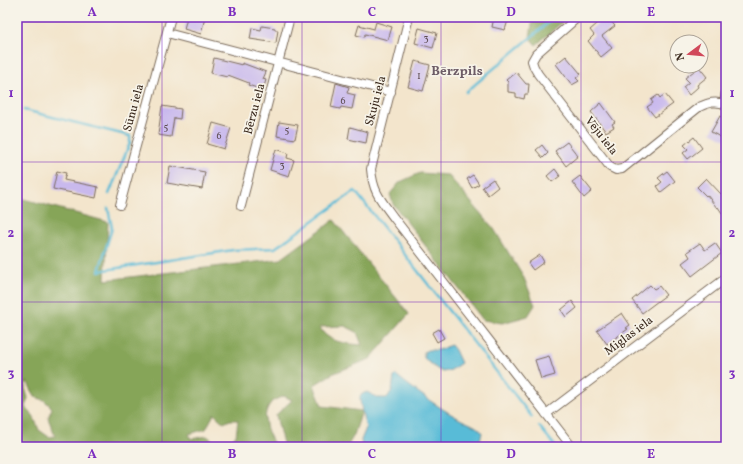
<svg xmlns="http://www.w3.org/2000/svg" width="743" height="464" viewBox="0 0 743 464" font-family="Vollkorn,serif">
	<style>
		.forest { fill: #86a559; stroke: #60683c; fill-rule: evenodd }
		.water { fill: #59bbd7; stroke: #4a727a }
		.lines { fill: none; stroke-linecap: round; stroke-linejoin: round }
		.stream { stroke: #59bbd7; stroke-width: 2.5 }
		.building { fill: #c9b9ed }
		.street-casing { stroke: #7b6b5b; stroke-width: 10 }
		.street { stroke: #fff; stroke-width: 8 }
		.grid { fill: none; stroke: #7b2cbf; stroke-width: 1; stroke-opacity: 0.55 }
		.labels { text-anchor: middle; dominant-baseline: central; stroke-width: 3.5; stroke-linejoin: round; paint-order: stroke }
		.number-label { font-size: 10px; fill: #5e4e52 }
		.street-label { font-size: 12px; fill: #3b2a1e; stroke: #f7f3e8 }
		.neighbourhood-label { font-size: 13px; font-weight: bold; fill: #6d5c66; stroke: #f7f3e8 }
		.neatline { fill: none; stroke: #7b2cbf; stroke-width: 1.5 }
		.grid-label { font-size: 13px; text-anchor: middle; font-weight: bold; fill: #7b2cbf }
	</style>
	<rect width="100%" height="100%" fill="#f7f3e8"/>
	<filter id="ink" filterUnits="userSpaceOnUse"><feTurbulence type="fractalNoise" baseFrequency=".025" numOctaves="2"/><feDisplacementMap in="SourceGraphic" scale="8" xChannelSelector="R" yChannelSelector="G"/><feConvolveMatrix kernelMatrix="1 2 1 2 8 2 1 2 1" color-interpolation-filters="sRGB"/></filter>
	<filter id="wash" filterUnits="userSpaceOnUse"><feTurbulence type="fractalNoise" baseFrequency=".012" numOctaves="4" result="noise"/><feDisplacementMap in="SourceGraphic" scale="16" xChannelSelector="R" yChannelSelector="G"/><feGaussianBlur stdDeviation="0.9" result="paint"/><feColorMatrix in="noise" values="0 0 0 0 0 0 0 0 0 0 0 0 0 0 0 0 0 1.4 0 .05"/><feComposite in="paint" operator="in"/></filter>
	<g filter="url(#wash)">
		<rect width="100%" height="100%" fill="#f3e5cc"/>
		<!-- forest -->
		<path class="forest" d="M533,17H568L536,45L530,38Z
			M420,173L448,175L494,229L524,278L535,305L528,316L502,323L483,320L393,204L390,194L400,182Z
			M17,197L108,222L105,280L281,259L334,220L409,314L370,359L332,374L314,385L322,406L362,411L354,435L347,447H284L280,432L276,415L292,400L284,396C280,398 272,400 270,404C260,417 268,435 276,447H17ZM345,326L357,332L362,345C347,344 326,342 320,327ZM27,381L35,397L44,400L52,408L48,418L55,436L49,437L39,430L33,415L25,407L28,398L25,388ZM214,414L224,423L230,420H238L236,436L226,444L216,443L207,436L191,439L189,434L206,429Z"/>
		<!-- water -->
		<path class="water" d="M451,345L455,350L461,363L451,370L443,372L437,369L424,358V352C429,348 432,351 438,350C442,350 446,346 451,345Z
			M396,375C416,391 436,406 458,418C466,423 478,425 482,433L480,440L474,447H362L361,440L366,428C365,426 359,399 360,397C361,394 364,393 367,392L378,398H387L392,390L394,377Z"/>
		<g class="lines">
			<!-- stream -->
			<path class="stream" d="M466,92L555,17
				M24,110L130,136V143L109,194
				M108,208L112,228L99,271L233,250L275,248L355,191L532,417
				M539,426L556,447"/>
		</g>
		<g id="blocks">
			<!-- building -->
			<path class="building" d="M187,17H205L201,34L184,29Z
				M494,17H509L505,30L492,27Z
				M605,17H607L615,26L602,36L612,48L601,57L588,41L594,35L590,30Z
				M376,22L392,27L388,40L365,34L364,37L356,35L359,25L374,29Z
				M262,26L275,28V30H278L276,43L250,39L252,28L261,30Z
				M419,28L437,33L433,48L415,43Z
				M566,56L581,74L576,78L579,81L572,85L556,64Z
				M214,58L242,65V63L266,72L263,79L266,80L263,90L248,85L249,83L228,75L227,77L211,73Z
				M415,61L430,65L423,91L408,87Z
				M699,67L707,77L697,85L698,87L689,95L683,87L689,82L685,78Z
				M516,72L526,84H529L528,94H525L524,99L516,97V93L508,92V82L506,80Z
				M336,83L349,87L347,93L355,95L352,109L341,107L340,109L331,107Z
				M665,94L673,104L655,117L647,107L653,103L651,100L658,95L660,98Z
				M601,103L615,122L612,124L614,127L606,132L591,112Z
				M162,106L181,109L180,119L174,118L171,137L158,135Z
				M720,116L726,119V140L711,132Z
				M279,122L298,125L295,139L277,136Z
				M213,123L231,128L224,149L207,144Z
				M350,127L368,132L366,143L348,139Z
				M694,137L702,148L688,159L683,153L688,149L684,145Z
				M567,142L578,156L566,166L555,151Z
				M542,145L548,153L543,158L536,150Z
				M276,149L288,153L287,158L294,160L289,176L270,170Z
				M170,166L205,172L202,189L167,183Z
				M555,169L560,176L552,182L547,176Z
				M57,171L66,173L64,180L98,187L96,198L53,189Z
				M667,171L675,181L661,192L657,186L662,182L658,178Z
				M473,175L479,184L472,188L467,179Z
				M580,176L592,191L584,198L572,182Z
				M706,178L721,194L726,190V219L718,207L717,208L707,195L706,196L697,187Z
				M493,179L498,187L488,195L482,187Z
				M700,243L705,250L715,243L722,253L692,276L682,263L690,257L687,252Z
				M540,255L544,262L533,270L528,263Z
				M650,285L654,289L659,286L666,295L642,313L632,300Z
				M572,301L577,308L566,317L561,310Z
				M622,313L630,325L626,328L628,329L607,344L597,330Z
				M439,329L444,338L437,342L432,333Z
				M549,356L555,375L541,379L535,360Z"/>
		</g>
	</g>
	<g filter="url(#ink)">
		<use href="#blocks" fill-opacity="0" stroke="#7b6b5b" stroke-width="1"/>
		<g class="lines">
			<!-- street casing -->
			<g class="street-casing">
				<path id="street" d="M409,17L371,169C373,192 380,199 394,218L572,447
					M578,17L536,54L532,61L534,67L538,74L610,167L616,170L622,169L699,107C708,103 716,100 726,105
					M167,33L391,92
					M724,104L726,91
					M120,205L171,17
					M241,206L290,17
					M546,414L726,278"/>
			</g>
			<!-- street -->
			<use href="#street" class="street"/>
		</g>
	</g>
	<!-- grid -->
	<path class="grid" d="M162,17V447M302,17V447M441,17V447M581,17V447M17,162H726M17,302H726"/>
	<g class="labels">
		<!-- number labels -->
		<g class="number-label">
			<text x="426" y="38">3</text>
			<text x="419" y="76">1</text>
			<text x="343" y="101">6</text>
			<text x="166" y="127">5</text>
			<text x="287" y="130">5</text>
			<text x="219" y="136">6</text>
			<text x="282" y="165">3</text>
		</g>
		<!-- street labels -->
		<g class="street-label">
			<text transform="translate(376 101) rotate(-75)">Skuju iela</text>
			<text transform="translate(134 108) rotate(-75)">Sūnu iela</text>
			<text transform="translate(255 109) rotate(-75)">Bērzu iela</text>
			<text transform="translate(601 136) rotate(52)">Vēju iela</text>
			<text transform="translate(629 336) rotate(-37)">Miglas iela</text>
		</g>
		<!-- neighbourhood labels -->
		<g class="neighbourhood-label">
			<text x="457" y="72">Bērzpils</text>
		</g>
	</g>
	<!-- margin -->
	<rect width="743" height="464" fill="none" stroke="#f7f3e8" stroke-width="44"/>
	<!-- north arrow -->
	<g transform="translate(689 54) rotate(254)"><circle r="19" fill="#f7f3e8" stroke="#aca397"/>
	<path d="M0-3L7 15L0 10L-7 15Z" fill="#d1495b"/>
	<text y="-6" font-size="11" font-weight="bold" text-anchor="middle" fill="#3b2a1e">N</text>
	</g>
	<rect x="22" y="22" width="699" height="420" class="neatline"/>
	<g class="grid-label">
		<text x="92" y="16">A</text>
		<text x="232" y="16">B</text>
		<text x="372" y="16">C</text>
		<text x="511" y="16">D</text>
		<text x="651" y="16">E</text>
		<text x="11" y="97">1</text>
		<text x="732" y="97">1</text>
		<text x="11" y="237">2</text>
		<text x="732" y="237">2</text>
		<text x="11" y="377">3</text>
		<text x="732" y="377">3</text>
		<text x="92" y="458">A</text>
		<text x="232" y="458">B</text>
		<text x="372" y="458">C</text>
		<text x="511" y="458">D</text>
		<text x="651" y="458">E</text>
	</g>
</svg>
